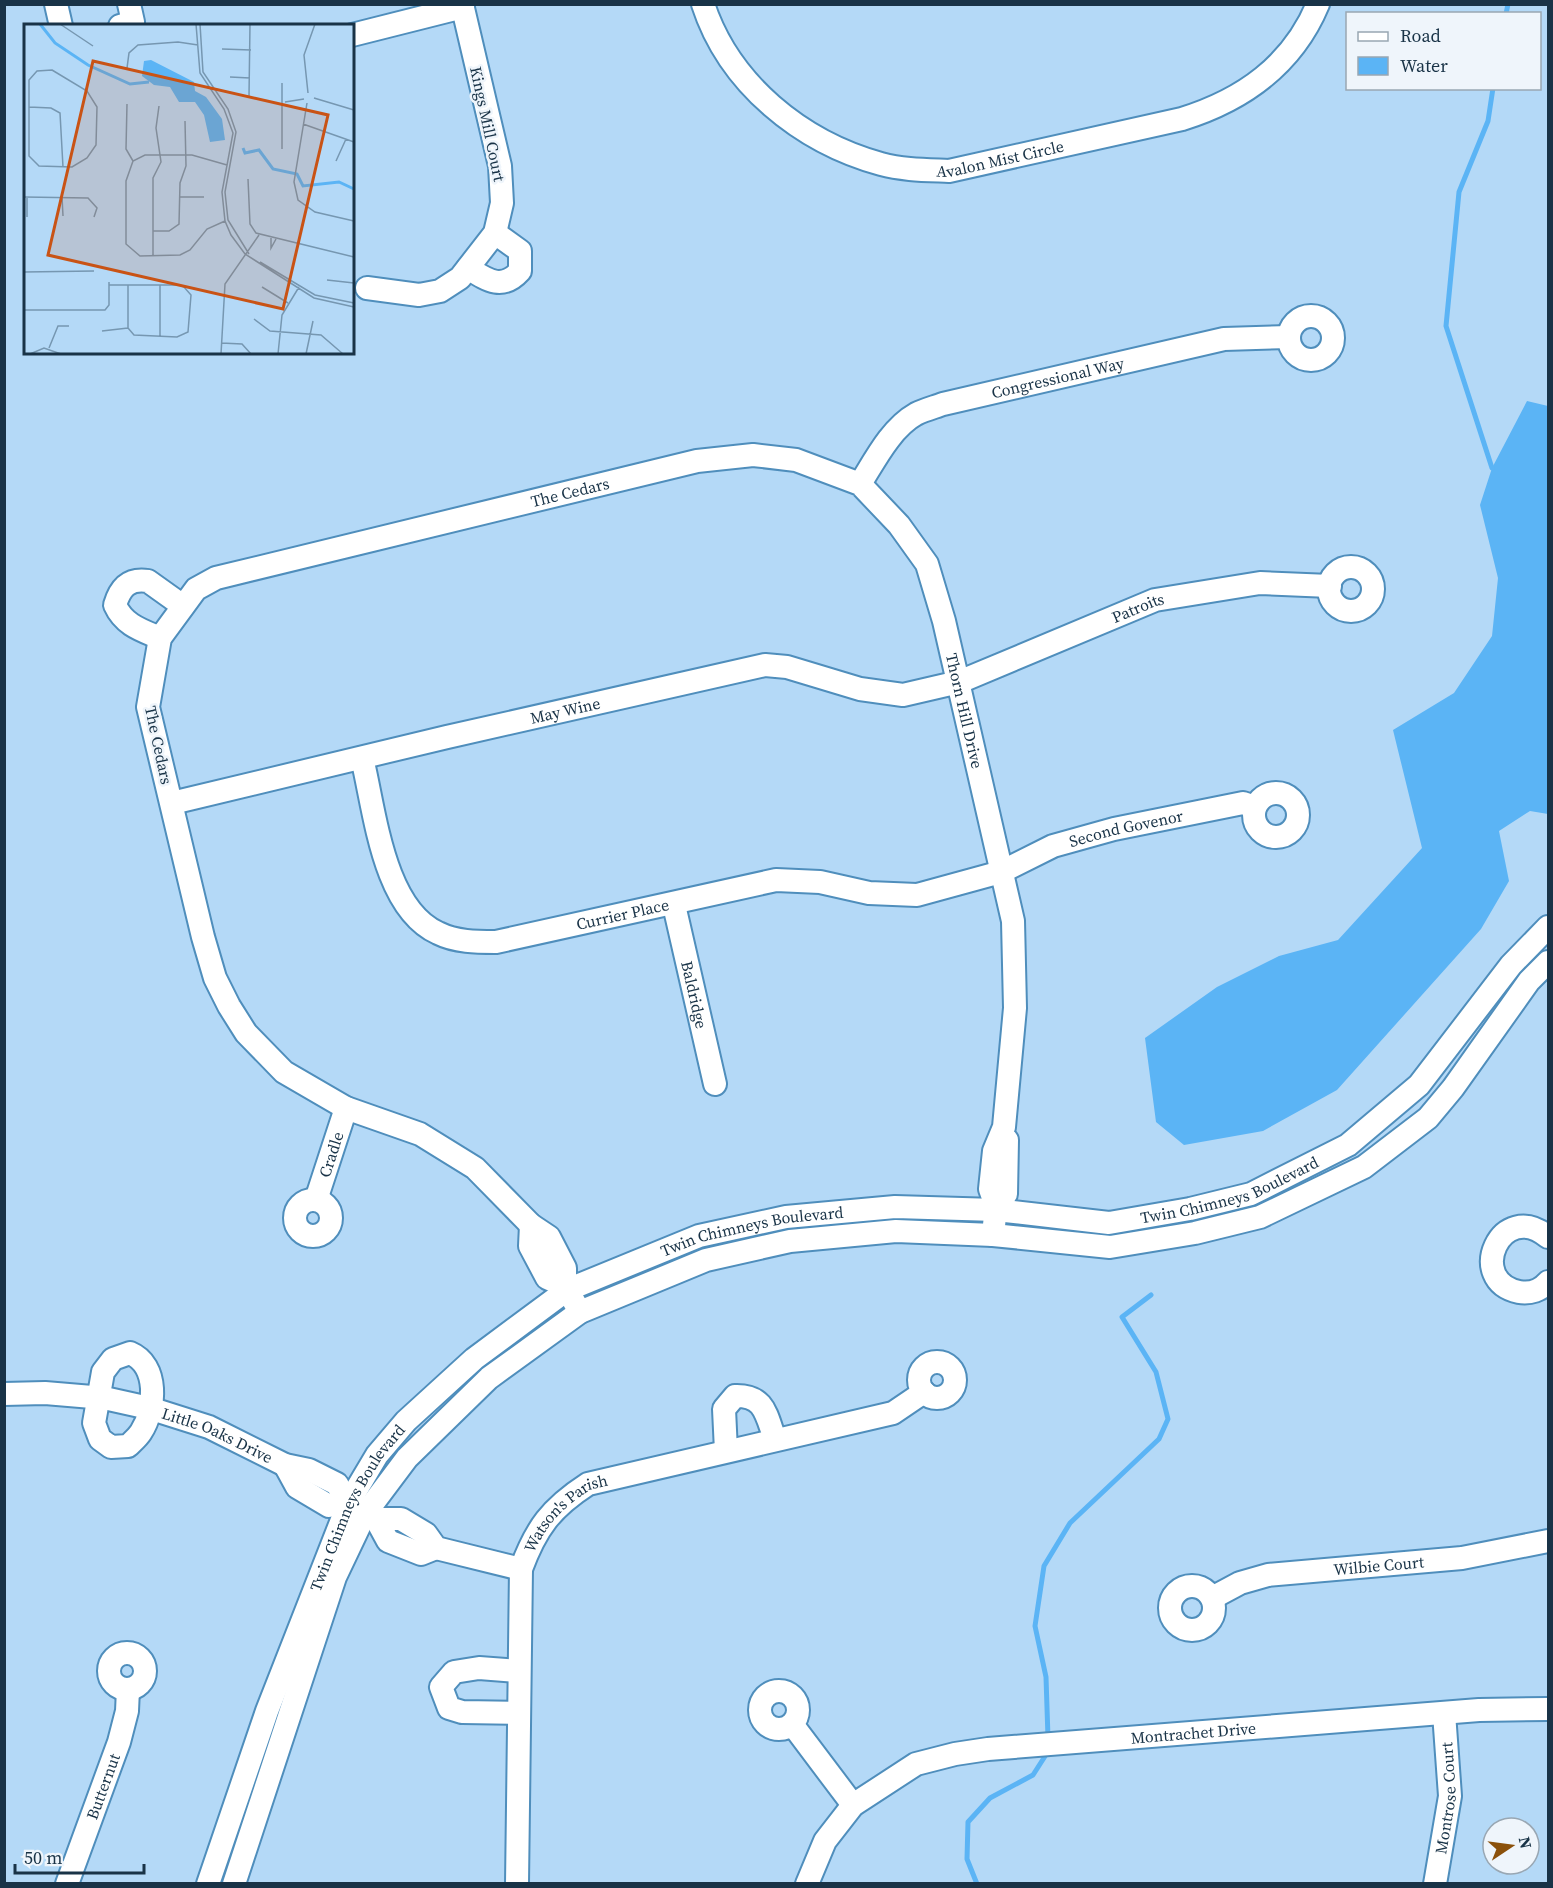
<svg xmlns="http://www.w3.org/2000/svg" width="1553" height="1888" viewBox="0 0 1553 1888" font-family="'Source Serif 4',serif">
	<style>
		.water { fill: #5bb4f5 }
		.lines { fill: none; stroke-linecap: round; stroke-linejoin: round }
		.stream { stroke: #5bb4f5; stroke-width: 5 }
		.minor-casing { stroke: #4f8ebc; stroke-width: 26 }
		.minor { stroke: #fff; stroke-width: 22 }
		.labels { text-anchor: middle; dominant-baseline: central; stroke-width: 5; stroke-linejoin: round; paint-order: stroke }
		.street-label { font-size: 16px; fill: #193347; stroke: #eff5fb }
		.inset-river { fill: none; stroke: #5bb4f5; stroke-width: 3 }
		.inset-road { fill: none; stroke: #7697b1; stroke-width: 1.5 }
		.view { fill: #c95315; fill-opacity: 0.15; stroke: #c95315; stroke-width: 3 }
		.inset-edge { fill: none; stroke: #193347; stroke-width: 3 }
	</style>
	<rect width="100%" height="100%" fill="#b4d9f7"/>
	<!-- water -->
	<path class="water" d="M1527,401L1548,406V814L1530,811L1499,831L1509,881L1481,929L1337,1090L1263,1131L1184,1145L1156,1122L1145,1038L1217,987L1279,956L1338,940L1422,848L1393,730L1454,693L1492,636L1498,578L1480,505L1492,468Z"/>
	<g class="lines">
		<!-- stream -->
		<path class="stream" d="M1506,14L1508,4
			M1492,468L1446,326L1459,192L1488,121L1493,88
			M1048,1738L1046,1677L1035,1626L1044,1566L1070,1523L1159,1439L1168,1419L1156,1372L1122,1317L1151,1295
			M977,1884L967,1859L968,1822L990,1798L1033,1775L1049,1750"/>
		<!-- minor casing -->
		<g class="minor-casing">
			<g id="minor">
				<path d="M56,4L61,26"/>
				<path id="s1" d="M703,4C729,84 801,142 881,164C903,170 926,170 949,171L1182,119C1243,100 1292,66 1318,4"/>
				<path d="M120,26L133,22L129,4"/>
				<path d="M352,35L463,7"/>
				<path d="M468,268C487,280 502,291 520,271V251L495,233"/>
				<path d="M367,288L419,295L440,291L460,278L495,233L502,203L500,166L462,4"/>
				<circle cx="1311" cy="338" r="22"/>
				<path id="s2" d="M860,484C875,460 891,428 916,414C924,410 935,407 943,404L1224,339L1289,337"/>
				<circle cx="1351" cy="589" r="22"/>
				<path d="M160,638C141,630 124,625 115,605C120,588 128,578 148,581L183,606"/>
				<path id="s3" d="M362,758C375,811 383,908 438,933C456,942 476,942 496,942L776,880L820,882L869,893L917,895L1001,872L1053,846L1114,829L1243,803L1255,807"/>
				<circle cx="1276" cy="815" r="22"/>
				<path id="s4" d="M172,803L447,737L765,665L787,667L860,689L903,695L959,682L1155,600L1260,583L1330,586"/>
				<path id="s5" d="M674,905L715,1084"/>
				<path id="s6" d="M316,1200L346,1108"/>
				<circle cx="313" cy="1218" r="18"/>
				<path d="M996,1206L1006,1194L1007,1140"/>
				<path d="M531,1225L530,1246L547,1278L565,1286"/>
				<path d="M1548,1237C1501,1198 1465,1281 1519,1292C1530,1294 1541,1290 1548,1282"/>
				<path id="s7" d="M580,1312L565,1286V1268L549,1237L531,1225L475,1168L420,1134L346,1108L284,1072L246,1033L229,1006L215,978L203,937L148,707L160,638L196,589L216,578L697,461L753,455L796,460L860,484L899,525L927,564L944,621L1013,921L1015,1008L1004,1127L994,1151L990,1189L996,1206L993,1235"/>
				<path d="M130,1353C159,1365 156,1409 141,1432C138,1437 132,1442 128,1446L111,1447L100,1439L94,1423L103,1372L113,1359Z"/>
				<circle cx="937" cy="1380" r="18"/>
				<path id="s8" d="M4,1394L45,1393L104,1398L149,1408L209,1427L285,1465L309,1470L337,1484L346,1500L365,1514L376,1519H401L426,1534L436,1548L521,1569"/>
				<path d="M726,1451L724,1409L735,1396C765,1395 766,1415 775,1439"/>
				<path d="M285,1465L297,1487L329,1506L346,1500"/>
				<path d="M376,1519L388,1541L421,1554L436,1548"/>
				<circle cx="1192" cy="1608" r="22"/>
				<path id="s9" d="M1212,1598L1240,1583L1268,1575L1462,1558L1548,1541"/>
				<circle cx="127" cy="1671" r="18"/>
				<circle cx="779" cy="1710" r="19"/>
				<path d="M517,1713L462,1712L449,1708L441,1687L454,1672L479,1668L518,1671"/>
				<path d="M792,1724L853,1805"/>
				<path id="s10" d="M67,1884L119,1742L127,1711L128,1689"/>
				<path id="s11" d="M208,1884L267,1711L349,1502L377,1455L406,1421L474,1359L567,1290L699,1236L786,1217L895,1207L996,1210L1109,1223L1190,1209L1251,1194L1348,1145L1419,1085L1511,965L1548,927"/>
				<path d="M234,1884L335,1577L365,1514L407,1458L489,1378L580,1312L706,1260L790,1241L896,1231L993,1235L1110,1247L1195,1233L1260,1217L1364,1167L1428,1118L1453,1088L1529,981L1548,962"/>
				<path id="s12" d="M517,1884L521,1569C536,1528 551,1508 588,1484L893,1413L924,1392"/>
				<path id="s13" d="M807,1884L825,1841L853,1805L916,1764L955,1754L988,1749L1479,1710L1548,1709"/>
				<path id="s14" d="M1435,1884L1450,1796L1444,1713"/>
			</g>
		</g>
		<!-- minor -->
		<use href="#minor" class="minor"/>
	</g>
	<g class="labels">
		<!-- street labels -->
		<g class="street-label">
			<text transform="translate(488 124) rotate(78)">Kings Mill Court</text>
			<text stroke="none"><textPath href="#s1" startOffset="370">Avalon Mist Circle</textPath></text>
			<text stroke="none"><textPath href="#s2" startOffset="237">Congressional Way</textPath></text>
			<text stroke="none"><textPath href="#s7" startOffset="1314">The Cedars</textPath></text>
			<text stroke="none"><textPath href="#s4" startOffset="1002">Patroits</textPath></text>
			<text stroke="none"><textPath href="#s4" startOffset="404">May Wine</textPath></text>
			<text stroke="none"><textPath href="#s7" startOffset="1869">Thorn Hill Drive</textPath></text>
			<text transform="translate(159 745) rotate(78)">The Cedars</text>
			<text stroke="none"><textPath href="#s3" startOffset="906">Second Govenor</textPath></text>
			<text stroke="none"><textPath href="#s3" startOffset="386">Currier Place</textPath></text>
			<text stroke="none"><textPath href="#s5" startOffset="92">Baldridge</textPath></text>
			<text stroke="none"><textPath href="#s6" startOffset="48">Cradle</textPath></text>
			<text stroke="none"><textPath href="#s11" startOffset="1396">Twin Chimneys Boulevard</textPath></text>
			<text stroke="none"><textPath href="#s11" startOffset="910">Twin Chimneys Boulevard</textPath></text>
			<text stroke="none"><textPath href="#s8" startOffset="220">Little Oaks Drive</textPath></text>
			<text stroke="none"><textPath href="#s11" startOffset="406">Twin Chimneys Boulevard</textPath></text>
			<text stroke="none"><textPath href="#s12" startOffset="390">Watson's Parish</textPath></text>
			<text stroke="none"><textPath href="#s9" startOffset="172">Wilbie Court</textPath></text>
			<text stroke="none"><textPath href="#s13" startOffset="447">Montrachet Drive</textPath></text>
			<text stroke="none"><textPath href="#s10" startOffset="104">Butternut</textPath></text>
			<text stroke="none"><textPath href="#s14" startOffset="87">Montrose Court</textPath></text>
		</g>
	</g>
	<!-- overview -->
	<g transform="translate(24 24)">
		<rect width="330" height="330" fill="#b4d9f7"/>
		<path d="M127,36L170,58L171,67L182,73L198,95L201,116L186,118L180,91L171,78H155L146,63L130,61L118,52L120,37Z" fill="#5bb4f5"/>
		<path class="inset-river" d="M16,0L31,19L64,41L106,60L125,58M219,124L221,129L235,126L249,145L273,150L279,162L315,158L330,165"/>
		<path class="inset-road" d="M36,0L69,22M172,0L176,49L200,85L209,109L198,168L201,197L207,211L221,230L290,274L330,283M176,0L179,48L204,85L212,108L201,168L204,196L225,230M198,25L227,26M103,44L105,29L114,21L154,18L174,21M28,46L63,67L73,83L72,121L63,134L48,143L15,142L5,132V56L13,47ZM206,53L226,54M258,59V125M284,69L280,31L291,0M225,72L226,0M290,74L330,86M261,78L280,75M283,79L270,158L274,176L291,188L330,197M103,80L102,125L109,137M5,83L27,84L36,89L39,143M279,100L330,118M312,137L322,115M224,155L226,200L232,209L330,233M0,173L64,174L73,184L70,193M3,173V193M38,173L39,192M156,173H180M201,197L183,205L166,226L156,231L116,232L102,220V157L109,137L121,131H168L203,141M129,207H145L155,200L156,159L162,142L161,97M247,214V224L252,215M129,232V154L137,138L132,104L135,82M236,238L291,271L330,279M0,248L70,247M303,256L330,259M85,261H156L160,263L167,271L164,308L153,313L110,311L104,304V261M238,263L264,279M0,286H81L85,281V258M230,295L246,307L297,311L319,330M78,307L104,304M136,313V261M197,319L218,320L227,330M25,324L34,302H45M6,330L20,324L37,330M197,330L201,260L235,211M254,330L258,291L275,263M282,330L289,297"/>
		<path class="view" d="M69,37L304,91L259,285L24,231Z"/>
		<rect width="330" height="330" class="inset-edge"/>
	</g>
	<!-- border -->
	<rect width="1553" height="1888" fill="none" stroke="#193347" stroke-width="12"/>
	<!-- legend -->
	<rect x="1346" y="12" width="195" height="78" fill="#eff5fb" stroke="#99a7b3" stroke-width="1.5"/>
	<rect x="1358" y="32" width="30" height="9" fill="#ffffff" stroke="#99a7b3" stroke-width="1.5"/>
	<text x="1400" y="42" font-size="18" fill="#193347">Road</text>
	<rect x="1358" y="57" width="30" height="18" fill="#5bb4f5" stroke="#99a7b3" stroke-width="1.5"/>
	<text x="1400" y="72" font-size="18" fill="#193347">Water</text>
	<!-- north arrow -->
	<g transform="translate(1511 1846) rotate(77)"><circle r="28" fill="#eff5fb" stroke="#99a7b3" stroke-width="1.5"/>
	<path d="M0-4.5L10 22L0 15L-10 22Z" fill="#8b510b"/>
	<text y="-9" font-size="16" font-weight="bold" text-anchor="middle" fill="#193347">N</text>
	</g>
	<!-- scale -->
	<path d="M15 1864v9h129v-9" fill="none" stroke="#193347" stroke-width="3"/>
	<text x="24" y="1864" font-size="18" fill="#193347" stroke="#eff5fb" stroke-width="4.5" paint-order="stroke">50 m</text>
</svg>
